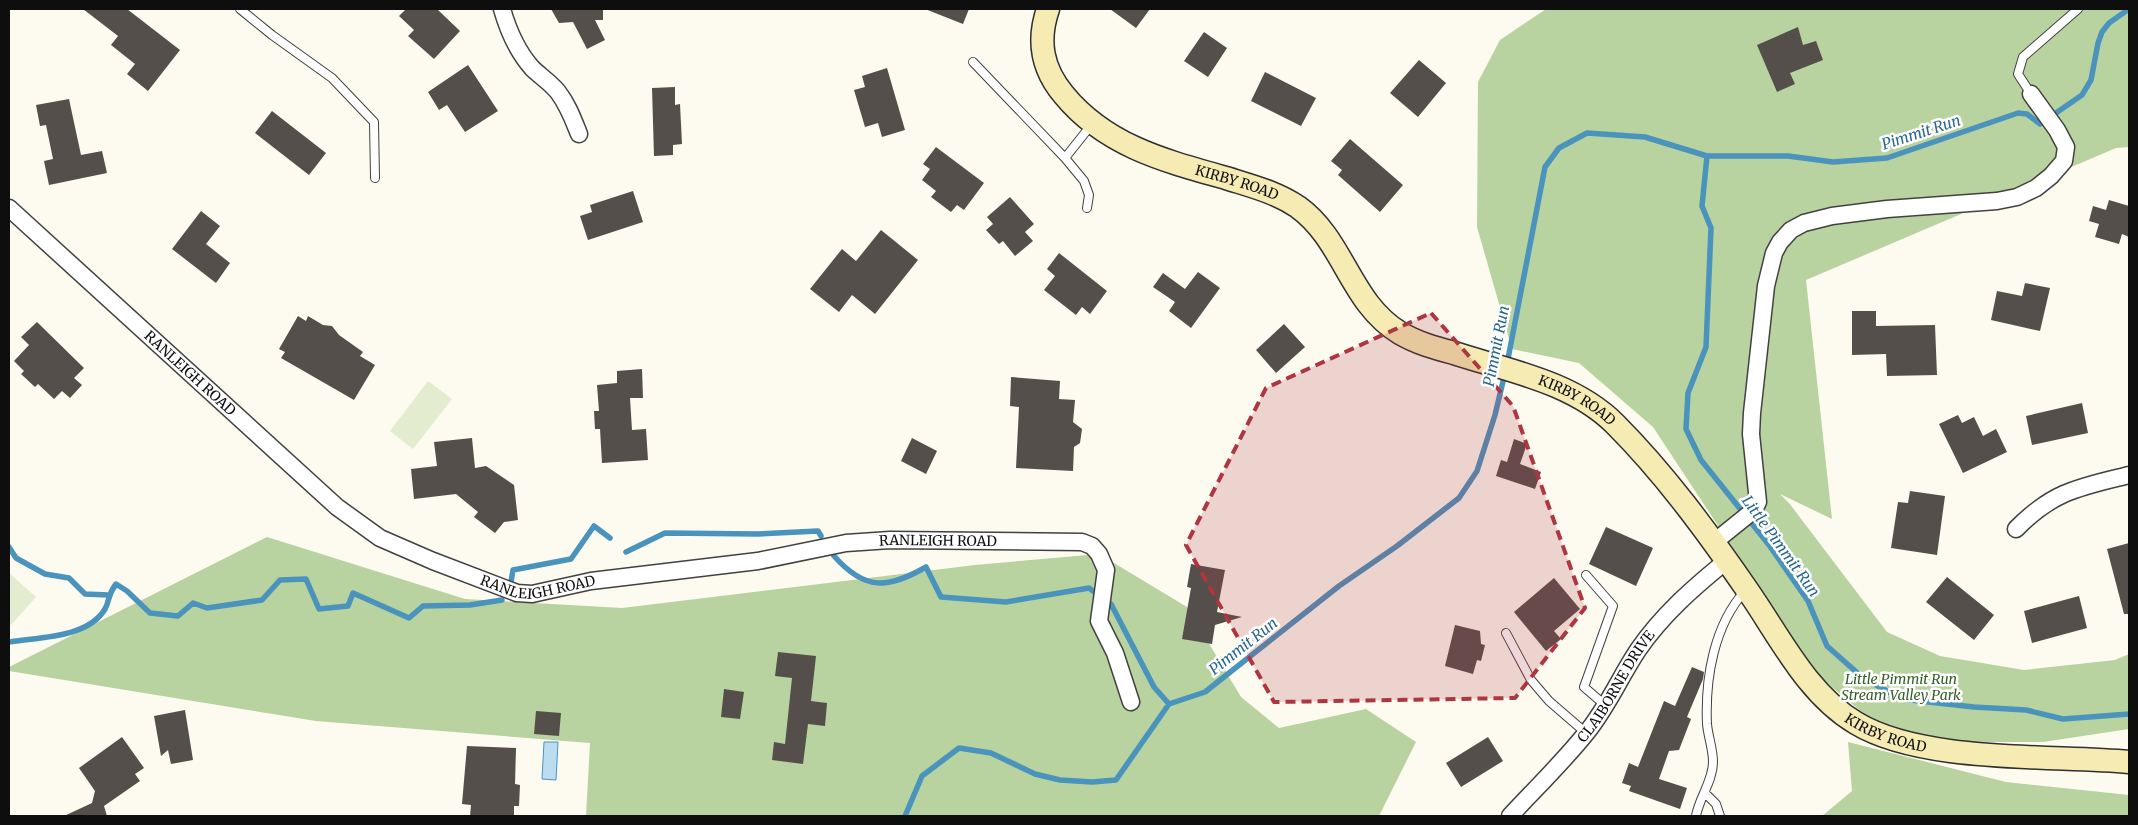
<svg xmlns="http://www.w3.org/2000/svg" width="2138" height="825" viewBox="0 0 2138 825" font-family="Merriweather,serif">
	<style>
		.forest { fill: #b8d39f }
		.pitch { fill: #e3ecce }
		.water { fill: #bbddef; stroke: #4a93bd }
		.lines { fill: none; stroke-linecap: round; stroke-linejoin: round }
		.stream { stroke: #4a93bd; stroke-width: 5.5 }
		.building { fill: #554f4b }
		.lane-casing { stroke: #414141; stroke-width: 10 }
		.street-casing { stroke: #414141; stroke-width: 19 }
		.secondary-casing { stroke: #303030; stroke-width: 25 }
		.lane { stroke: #fff; stroke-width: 8 }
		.street { stroke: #fff; stroke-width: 16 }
		.secondary { stroke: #f5ebb3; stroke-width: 22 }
		.marked { fill: #ad3640; fill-opacity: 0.2; stroke: #ad3640; stroke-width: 4; stroke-dasharray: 10 6; stroke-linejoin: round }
		.labels { text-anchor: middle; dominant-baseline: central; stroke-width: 5; stroke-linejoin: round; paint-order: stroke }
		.street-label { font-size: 14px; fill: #0e0e0e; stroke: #fff }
		.park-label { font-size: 14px; font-style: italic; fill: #335e26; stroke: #fff }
		.water-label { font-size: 15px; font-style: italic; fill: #266690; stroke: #fff }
	</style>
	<rect width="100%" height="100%" fill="#fdfaf0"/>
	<!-- forest -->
	<path class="forest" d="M1546,9H2129V147L2116,148L1806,280L1832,519L1780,494L1789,503L1887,632L1940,656L2024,670L2115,660L2129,654V729L2043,742H1934L1881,728L1815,673L1653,427L1579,363L1512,349L1477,227L1478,82L1500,40Z
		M267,537L465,599L622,608L975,565L1099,554L1187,607L1241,697L1279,728L1366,709L1416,742L1379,816H586L590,743L316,721L9,671V667Z
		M1848,742L2006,782L2129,795V816H1822L1852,791Z"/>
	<!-- pitch -->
	<path class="pitch" d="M428,381L452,399L413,449L390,431Z
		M9,573L36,597L11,625L9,623Z"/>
	<!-- water -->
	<path class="water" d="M544,742H558L556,780L542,779Z"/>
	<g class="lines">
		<!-- stream -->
		<path class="stream" d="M1707,156L1702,206L1711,228L1706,347L1688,393L1686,429L1701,460L1769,545L1808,601L1827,646L1862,677L1901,699L1974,707L2026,710L2063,719L2129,714
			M1507,364L1545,167L1559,148L1587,133L1645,137L1707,156H1788L1833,162L1887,158L2018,113L2027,114L2040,124L2082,95L2091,80L2098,43L2102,32L2109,23L2129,9
			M9,547L16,558L45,574L69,578L85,594L108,595
			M626,552L665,533L758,534L818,531L821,536
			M834,556C865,591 888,589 926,567L941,597L1006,602L1089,588L1093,591
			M511,582L513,570L571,559L594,526L610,538
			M1111,604L1154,687L1169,704
			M9,642C39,637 88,638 105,609C110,600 107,596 116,584L127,591L150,613L178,616L193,603L207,608L262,600L280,580L306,579L319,609L348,606L353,593L409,618L423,606L470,605L502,600
			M905,816L922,776L959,748L991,753L1035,774L1060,780L1092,782L1116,780L1169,704L1205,692L1339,586L1397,546L1459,498L1477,471L1495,415L1505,373"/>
	</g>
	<!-- building -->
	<path class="building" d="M83,9H127L180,50L148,91L127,74L135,64L111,45L118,36Z
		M406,9H437L460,31L434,59L408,36L414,30L399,16Z
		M551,9H603V20H595L605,40L587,49L573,22L559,23Z
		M925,9H969L963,24Z
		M1110,9H1150L1136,28Z
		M1798,27L1803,45L1816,41L1823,60L1790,73L1795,84L1777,92L1757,45Z
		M1204,32L1227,48L1208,77L1184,61Z
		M1419,60L1446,83L1418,117L1390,93Z
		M468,65L498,111L465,132L447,105L439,110L428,92Z
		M887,68L905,130L882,137L878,123L865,127L854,90L865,87L862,76Z
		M1265,72L1316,98L1301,126L1251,101Z
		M675,87V105L680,104L682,144L673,145V155L654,156L652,88Z
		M69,99L81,155L102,151L107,173L49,185L44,161L53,159L46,125L40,126L36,105Z
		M272,111L326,153L309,175L255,133Z
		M1350,139L1403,185L1380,212L1338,175L1342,170L1331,161Z
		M936,147L984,183L964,210L957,205L951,212L931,197L936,191L922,180L930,169L923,164Z
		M633,191L643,222L588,240L580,216L592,212L590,205Z
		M1010,197L1034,224L1025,232L1033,241L1015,256L1003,241L999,244L986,230L993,224L987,217Z
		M2109,200L2129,206V237L2122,234L2119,244L2095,237L2099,224L2089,221L2093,206L2106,210Z
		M201,211L220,226L206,244L230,263L216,283L172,249Z
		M881,230L918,260L875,314L852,295L839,312L810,289L842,249L856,261Z
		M1059,253L1107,291L1090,314L1082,307L1076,315L1044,290L1055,276L1047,269Z
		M1198,272L1220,288L1191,328L1169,311L1175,302L1153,287L1163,273L1185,289Z
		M2025,283L2050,288L2040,331L1991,320L1997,291L2022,296Z
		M1852,311H1876V326L1935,325L1937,375L1887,376L1886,354L1852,355Z
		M298,316L306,321L308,316L323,325L332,326L339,335L363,352L360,356L375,365L354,400L281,358L285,352L279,349Z
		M37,322L84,368L74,378L82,385L70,398L62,391L54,399L38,384L35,387L21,374L24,371L14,361L29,345L21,337Z
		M1284,324L1305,347L1276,373L1256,350Z
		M642,369L643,398H630L632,430L646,429L648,460L602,463L600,429H595L594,411H599L597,385L617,383V371Z
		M1011,377L1060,381L1059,399L1075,400L1073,422L1082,429L1080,443L1074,447L1073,471L1016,468L1019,407L1010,406Z
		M2082,403L2088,433L2032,445L2026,416Z
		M1958,415L1962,423L1974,417L1983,436L1996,429L2007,452L1963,473L1939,424Z
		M472,438L475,468L486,466L514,485L518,520L504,522L495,533L474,517L478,512L456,494L414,499L411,469L437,466L434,442Z
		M912,438L937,451L926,474L901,461Z
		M1514,439L1527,444L1520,464L1541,472L1535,489L1496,476L1501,460L1507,462Z
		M1910,491L1945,496L1937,555L1891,548L1898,502L1908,503Z
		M1606,527L1653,548L1636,586L1589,564Z
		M2129,543V614H2124L2107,549Z
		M1191,564L1225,570L1217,612L1242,617L1215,625L1212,644L1182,639L1191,588L1187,587Z
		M1947,577L1994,615L1974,640L1926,602Z
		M1554,578L1580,609L1554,631L1561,639L1546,651L1514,612Z
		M2079,596L2087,628L2032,643L2024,611Z
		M1455,625L1480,631L1481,644L1485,645L1481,661L1477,660L1473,674L1445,666Z
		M778,652L816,656L811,701L827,703L825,726L808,724L803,764L772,760L774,742L785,744L792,678L775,676Z
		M1692,667L1704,672L1703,679L1687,717L1691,719L1679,750L1669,751L1659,779L1687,788L1680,809L1629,791L1631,786L1622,783L1629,763L1638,767L1664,701L1675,706Z
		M724,689L744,692L740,719L721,717Z
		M185,710L193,760L171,764L168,750L161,756L154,716Z
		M536,711L561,713L559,736L534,734Z
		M122,737L144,768L135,774L140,781L104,806L107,816H64L92,803L95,791L79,768Z
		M1488,737L1503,761L1461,787L1446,763Z
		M467,746L516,748L515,784L520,785L519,806H514V816H470L471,805L462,804Z"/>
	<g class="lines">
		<!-- lane casing -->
		<g class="lane-casing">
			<path id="lane" d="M240,9L272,35L332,78L374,122L375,178
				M973,62L1065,158L1084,181L1089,195L1087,208
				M2031,94L2018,74L2023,57L2078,9
				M1065,158L1092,124
				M1586,575L1613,606L1584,687L1606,706
				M1506,633L1531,680L1549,701L1586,733
				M1705,793L1716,804L1720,816
				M1696,816C1699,798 1713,781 1713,762C1713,749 1708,736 1707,724C1705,678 1714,625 1745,591"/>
		</g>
		<!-- street casing -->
		<g class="street-casing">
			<g id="street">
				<path d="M502,9C508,30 517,51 532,68C540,76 551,83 558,92C568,105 573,119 579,134"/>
				<path id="s1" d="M9,208L337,507L380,538L433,561L517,593L532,594L591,581L758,561L846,543L890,540L1082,542L1092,546L1099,554L1106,570L1099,621L1115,653L1131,702"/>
				<path d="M2016,529C2053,491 2080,487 2129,475"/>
				<path d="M1713,543L1754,510L1758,502L1751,434L1752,413L1766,286L1774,253L1780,242L1791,230L1804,223L1832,216L1887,209L1997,201L2017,197L2036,188L2051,176L2064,161L2066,147L2057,130L2031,94"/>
				<path id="s2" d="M1510,816C1536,788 1564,761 1587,732C1608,706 1620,677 1638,650C1662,615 1693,588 1726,561"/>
			</g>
		</g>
		<!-- secondary casing -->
		<g class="secondary-casing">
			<g id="secondary">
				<path id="s3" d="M1048,9C1037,41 1042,69 1064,95C1106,146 1165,161 1226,178C1251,186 1276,192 1298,207C1344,240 1350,303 1400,333C1417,343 1435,348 1454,353C1509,371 1573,382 1615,424C1665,474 1708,533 1748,591C1780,637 1807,694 1856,723C1922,763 2051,755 2129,762"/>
			</g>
		</g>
		<!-- lane -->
		<use href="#lane" class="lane"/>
		<!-- street -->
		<use href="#street" class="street"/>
		<!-- secondary -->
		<use href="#secondary" class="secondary"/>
	</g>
	<!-- marked area -->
	<path class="marked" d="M1431,313L1513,406L1585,608L1515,698L1274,702L1186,545L1266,388Z"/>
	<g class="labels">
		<!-- street labels -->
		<g class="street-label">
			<text stroke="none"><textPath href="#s3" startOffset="289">KIRBY ROAD</textPath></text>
			<text stroke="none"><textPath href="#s1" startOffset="245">RANLEIGH ROAD</textPath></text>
			<text stroke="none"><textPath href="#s3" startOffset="709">KIRBY ROAD</textPath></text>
			<text stroke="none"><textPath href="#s1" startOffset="1070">RANLEIGH ROAD</textPath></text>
			<text stroke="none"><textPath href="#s1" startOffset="665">RANLEIGH ROAD</textPath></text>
			<text stroke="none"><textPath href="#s2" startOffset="168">CLAIBORNE DRIVE</textPath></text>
			<text stroke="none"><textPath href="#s3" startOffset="1172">KIRBY ROAD</textPath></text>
		</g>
		<!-- park labels -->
		<g class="park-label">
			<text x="1901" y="679">Little Pimmit Run<tspan x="1901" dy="16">Stream Valley Park</tspan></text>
		</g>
		<!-- water labels -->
		<g class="water-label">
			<text transform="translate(1921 132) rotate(-18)">Pimmit Run</text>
			<text transform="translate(1496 346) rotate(-79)">Pimmit Run</text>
			<text transform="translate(1781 546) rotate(54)">Little Pimmit Run</text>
			<text transform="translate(1243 646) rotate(-38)">Pimmit Run</text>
		</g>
	</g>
	<!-- border -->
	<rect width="2138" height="825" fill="none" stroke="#0e0e0e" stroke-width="20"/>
</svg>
